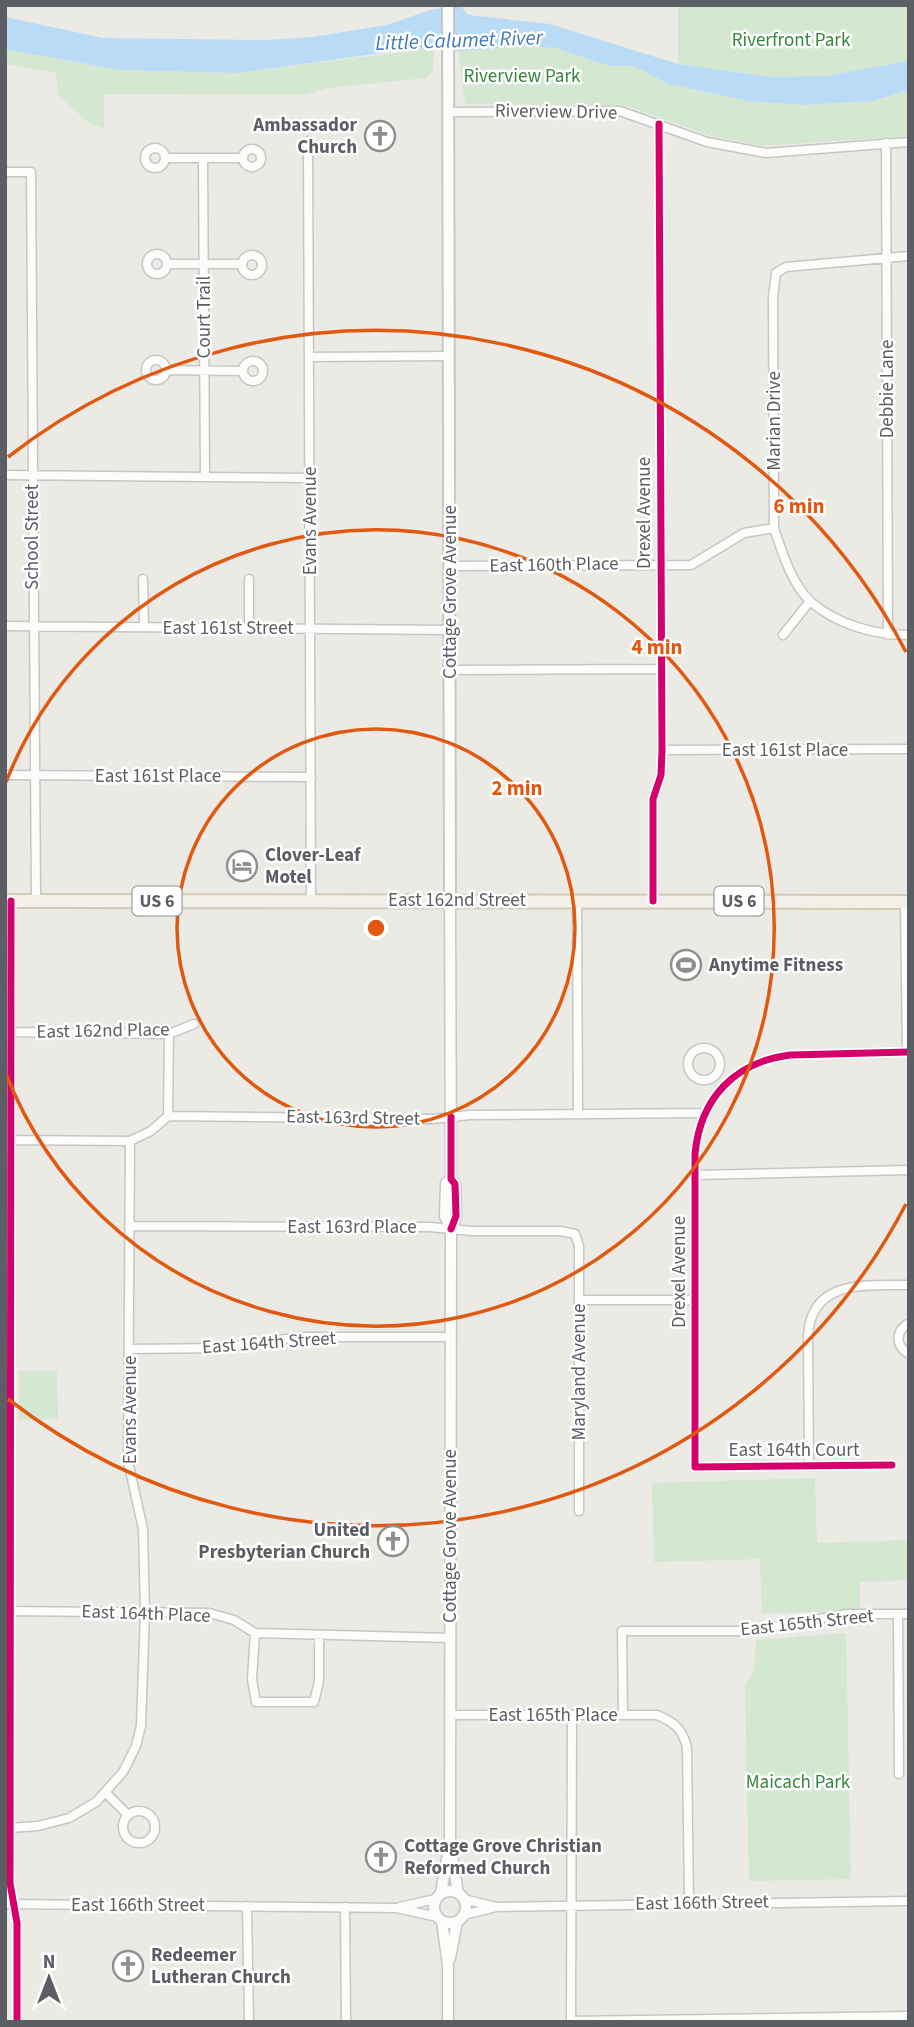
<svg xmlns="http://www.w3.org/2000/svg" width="914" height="2027" viewBox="0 0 914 2027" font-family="'Source Sans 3',sans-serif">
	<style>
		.green { fill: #d3e7d1 }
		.water { fill: #b9dbf6 }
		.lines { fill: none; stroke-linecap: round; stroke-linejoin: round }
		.minor-casing { stroke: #c6c6c6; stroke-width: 11 }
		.tertiary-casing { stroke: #c6c6c6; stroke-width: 13 }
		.secondary-casing { stroke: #c7c7c7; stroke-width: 14 }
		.primary-casing { stroke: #d3cbb3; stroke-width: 16 }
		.minor { stroke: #fcfcfb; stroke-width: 8 }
		.tertiary { stroke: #fcfcfb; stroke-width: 10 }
		.secondary { stroke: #fcfcfb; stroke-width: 10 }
		.primary { stroke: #f3f1e7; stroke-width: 12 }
		.cycleway-casing { stroke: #fff; stroke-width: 11 }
		.cycleway { stroke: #d6006c; stroke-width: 7 }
		.ring { fill: none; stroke: #e15910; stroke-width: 3.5 }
		.labels { text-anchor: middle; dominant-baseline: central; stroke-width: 5; stroke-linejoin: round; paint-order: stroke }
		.shield { fill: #fff; stroke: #8c8e92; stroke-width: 2 }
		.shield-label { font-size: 18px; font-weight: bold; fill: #5b5e63 }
		.park-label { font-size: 19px; fill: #37863c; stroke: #fff }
		.street-label { font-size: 19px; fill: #5b5e63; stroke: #fff }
		.poi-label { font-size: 19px; font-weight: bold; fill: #5b5e63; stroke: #fff; text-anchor: start }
		.water-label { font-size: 21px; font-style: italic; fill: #4279b8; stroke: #fff }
		.centre { fill: #e15910; stroke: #fff; stroke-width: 3.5 }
		.ring-label { font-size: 21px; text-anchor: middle; font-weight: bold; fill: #e15910; stroke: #fff; stroke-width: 5; stroke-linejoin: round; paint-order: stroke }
	</style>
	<rect width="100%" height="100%" fill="#ebeae5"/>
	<!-- green -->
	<path class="green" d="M678,5H909V61L825,76L771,77L678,64Z
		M521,46L555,48L609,66L634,65L668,84L748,101L803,105L872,101L909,90V136L763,146L715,137L627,106L465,104L458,51Z
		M434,48L433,70L426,78L327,88L304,95L104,94V128L89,123L58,94L56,73L5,64V49L120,70L237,73Z
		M19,1371H57L58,1419L19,1420Z
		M815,1478L817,1543L909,1540V1580L860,1582V1611L762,1613L760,1559L654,1562L652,1483Z
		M846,1633L851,1879L749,1881L745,1686L754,1671L756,1640Z"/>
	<!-- water -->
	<path class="water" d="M460,5L468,15L550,24L678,64L771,77L825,76L909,61V90L872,101L803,105L748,101L668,84L634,66H609L555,48L521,46L458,51L434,48L395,51L237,73L120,70L5,49V17L103,38L266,40L312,37L387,25L430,10Z"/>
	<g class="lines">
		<!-- minor casing -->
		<g class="minor-casing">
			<path id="minor" d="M449,112L620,111L707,142L766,153L909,142
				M308,141L311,900
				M886,143L888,635
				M145 158a10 10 0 1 1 20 0a10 10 0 1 1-20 0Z
				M243 158a9 9 0 1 1 18 0a9 9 0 1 1-18 0Z
				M165,158H242
				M203,158L205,477
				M5,172H31L36,901
				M147 264a10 10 0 1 1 20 0a10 10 0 1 1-20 0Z
				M242 265a10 10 0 1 1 20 0a10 10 0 1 1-20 0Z
				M909,256L786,267L776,273L773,297L774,528C782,552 792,585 811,602C838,625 875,635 909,635
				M167,264H242
				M309,357L449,356
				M146 370a10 10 0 1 1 20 0a10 10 0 1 1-20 0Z
				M243 371a10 10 0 1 1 20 0a10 10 0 1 1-20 0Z
				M166,370L243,371
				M5,475L310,478
				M450,566L691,565L744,533L774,528
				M143,579L144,627
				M249,579V628
				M5,626L450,630
				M783,635L810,601
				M450,670L660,669
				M662,750L909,749
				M5,775L311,777
				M11,901L10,1883L17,1923V2022
				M577,901L578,1114
				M653,901V799L661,775L662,750L659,124
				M905,902L907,1052
				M11,1032L169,1034L194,1024
				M688 1064a16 16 0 1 1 32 0a16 16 0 1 1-32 0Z
				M168,1116L169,1034
				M11,1140L130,1141L151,1131L168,1116L432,1119L470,1115L704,1113
				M695,1175L909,1170
				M129,1226L430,1227L471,1231H560L575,1234L579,1246V1511
				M579,1300H695
				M909,1323C895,1331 895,1346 909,1354
				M130,1349L221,1348L301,1337H451
				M892,1465L695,1467V1154C700,1099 734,1062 790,1055L909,1052
				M809,1466L808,1335C812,1278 868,1286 909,1285
				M5,1611L209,1613L234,1620L255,1633L450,1638
				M898,1614L899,1774
				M255,1633L252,1679L256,1702H314L319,1681V1635
				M623,1714L622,1631H751L847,1614H909
				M450,1715H657C674,1722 683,1729 687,1748L689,1903
				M106,1793L128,1815
				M123 1827a16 16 0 1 1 32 0a16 16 0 1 1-32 0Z
				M9,1828L38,1826L69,1818L96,1802L123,1772L136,1746L141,1726L145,1612L143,1529L128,1461L130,1141
				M464,1899L496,1907
				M5,1904L397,1908L437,1917
				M247,1906L249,2022
				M345,1907L346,2022
				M400,1907L435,1899
				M464,1915L496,1907L909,1901
				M571,2021L909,2016
				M571,2022L572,1715"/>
		</g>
		<!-- tertiary casing -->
		<g class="tertiary-casing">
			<path id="tertiary" d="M450,900L451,1179L455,1184L456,1216L451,1229L450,1843L458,1893
				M451,1179L446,1183L445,1216L451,1229
				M434 1907a16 16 0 1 1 32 0a16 16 0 1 1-32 0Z
				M441,1893L448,1854
				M442,1921L448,1966V2022
				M450,1958L457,1922"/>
		</g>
		<!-- secondary casing -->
		<g class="secondary-casing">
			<path id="secondary" d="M448,5L450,900"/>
		</g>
		<!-- primary casing -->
		<g class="primary-casing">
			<path id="primary" d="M5,901L909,902"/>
		</g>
		<!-- minor -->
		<use href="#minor" class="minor"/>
		<!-- tertiary -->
		<use href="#tertiary" class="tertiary"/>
		<!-- secondary -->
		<use href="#secondary" class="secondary"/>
		<!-- primary -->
		<use href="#primary" class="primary"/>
		<!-- cycleway casing -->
		<g class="cycleway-casing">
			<path id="cycleway" d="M11,901L10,1883L17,1923V2022
				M653,901V799L661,775L662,750L659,124
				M451,1229L456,1216L455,1184L451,1179V1117
				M892,1465L695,1467V1154C700,1099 734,1062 790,1055L909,1052"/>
		</g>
		<!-- cycleway -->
		<use href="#cycleway" class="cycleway"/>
	</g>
	<!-- distance rings -->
	<g class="ring">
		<circle cx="376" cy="928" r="199"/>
		<path d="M6 782A398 398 0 1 1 6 1074"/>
		<path d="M906 1204A598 598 0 0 1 8 1399M8 457A598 598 0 0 1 906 652"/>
	</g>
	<!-- icons -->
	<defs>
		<g id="church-ring" transform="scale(1.575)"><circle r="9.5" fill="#fff" stroke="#8d8f90" stroke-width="1.5"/><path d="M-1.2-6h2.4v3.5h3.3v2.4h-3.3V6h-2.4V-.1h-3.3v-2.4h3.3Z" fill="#8d8f90"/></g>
		<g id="hotel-ring" transform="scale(1.575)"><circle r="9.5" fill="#fff" stroke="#8d8f90" stroke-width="1.5"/><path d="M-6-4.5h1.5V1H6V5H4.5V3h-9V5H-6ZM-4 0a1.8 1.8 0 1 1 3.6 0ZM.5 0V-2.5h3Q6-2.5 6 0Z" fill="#8d8f90"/></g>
		<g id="stadium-ring" transform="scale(1.575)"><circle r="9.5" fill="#fff" stroke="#8d8f90" stroke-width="1.5"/><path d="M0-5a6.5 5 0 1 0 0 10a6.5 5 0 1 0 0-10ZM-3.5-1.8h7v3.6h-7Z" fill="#8d8f90"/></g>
	</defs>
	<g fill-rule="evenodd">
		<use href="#church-ring" x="380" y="136"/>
		<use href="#hotel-ring" x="242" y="866"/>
		<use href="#stadium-ring" x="686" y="965"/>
		<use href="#church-ring" x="393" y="1541"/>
		<use href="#church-ring" x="381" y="1857"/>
		<use href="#church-ring" x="128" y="1966"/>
	</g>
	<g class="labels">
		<!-- shield labels -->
		<g class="shield">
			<rect x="132.5" y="886.5" width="49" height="29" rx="5"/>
			<rect x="714.5" y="886.5" width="49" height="29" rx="5"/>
		</g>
		<g class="shield-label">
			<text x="157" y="901">US 6</text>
			<text x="739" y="901">US 6</text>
		</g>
		<!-- park labels -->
		<g class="park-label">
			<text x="791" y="40">Riverfront Park</text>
			<text x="522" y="76">Riverview Park</text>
			<text x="798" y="1782">Maicach Park</text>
		</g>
		<!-- street labels -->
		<g class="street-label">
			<text transform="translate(556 112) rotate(1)">Riverview Drive</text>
			<text transform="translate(204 317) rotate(-90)">Court Trail</text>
			<text transform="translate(887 389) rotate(-90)">Debbie Lane</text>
			<text transform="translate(774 421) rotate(-90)">Marian Drive</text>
			<text transform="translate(644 513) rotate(-90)">Drexel Avenue</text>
			<text transform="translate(310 521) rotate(-90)">Evans Avenue</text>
			<text transform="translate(32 537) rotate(-90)">School Street</text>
			<text transform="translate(554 565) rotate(-1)">East 160th Place</text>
			<text transform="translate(450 592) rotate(-90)">Cottage Grove Avenue</text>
			<text x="228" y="628">East 161st Street</text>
			<text x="785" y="750">East 161st Place</text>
			<text x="158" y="776">East 161st Place</text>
			<text x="457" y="900">East 162nd Street</text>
			<text transform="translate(103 1031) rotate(-1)">East 162nd Place</text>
			<text transform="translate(353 1118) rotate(1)">East 163rd Street</text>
			<text x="352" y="1227">East 163rd Place</text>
			<text transform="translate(679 1272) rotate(-90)">Drexel Avenue</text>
			<text transform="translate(269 1343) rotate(-4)">East 164th Street</text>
			<text transform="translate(579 1372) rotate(-90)">Maryland Avenue</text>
			<text transform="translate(130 1410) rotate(-90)">Evans Avenue</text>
			<text x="794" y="1450">East 164th Court</text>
			<text transform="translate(450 1536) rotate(-90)">Cottage Grove Avenue</text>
			<text transform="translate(146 1614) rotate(2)">East 164th Place</text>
			<text transform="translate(807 1623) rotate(-6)">East 165th Street</text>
			<text x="553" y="1715">East 165th Place</text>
			<text transform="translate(702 1903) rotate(-1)">East 166th Street</text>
			<text x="138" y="1905">East 166th Street</text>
		</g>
		<!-- poi labels -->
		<g class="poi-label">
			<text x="357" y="125" text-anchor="end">Ambassador<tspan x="357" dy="22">Church</tspan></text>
			<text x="265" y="855">Clover-Leaf<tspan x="265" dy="22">Motel</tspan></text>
			<text x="709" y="965">Anytime Fitness</text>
			<text x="370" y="1530" text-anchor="end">United<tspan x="370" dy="22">Presbyterian Church</tspan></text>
			<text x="404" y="1846">Cottage Grove Christian<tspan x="404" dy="22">Reformed Church</tspan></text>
			<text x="151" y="1955">Redeemer<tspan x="151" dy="22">Lutheran Church</tspan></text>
		</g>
		<!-- water labels -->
		<g class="water-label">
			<text transform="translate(459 40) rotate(-2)">Little Calumet River</text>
		</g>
	</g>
	<circle cx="376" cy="928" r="10" class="centre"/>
	<g class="ring-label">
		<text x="799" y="513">6 min</text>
		<text x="657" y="654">4 min</text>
		<text x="517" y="795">2 min</text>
	</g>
	<!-- border -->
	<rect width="914" height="2027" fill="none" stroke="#5b5e63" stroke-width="14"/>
	<!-- north arrow -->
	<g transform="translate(49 1978)" stroke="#ffffff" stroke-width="5" paint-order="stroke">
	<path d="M0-5L12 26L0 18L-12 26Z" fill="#5b5e63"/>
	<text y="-10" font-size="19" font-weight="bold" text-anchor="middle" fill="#5b5e63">N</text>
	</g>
</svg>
